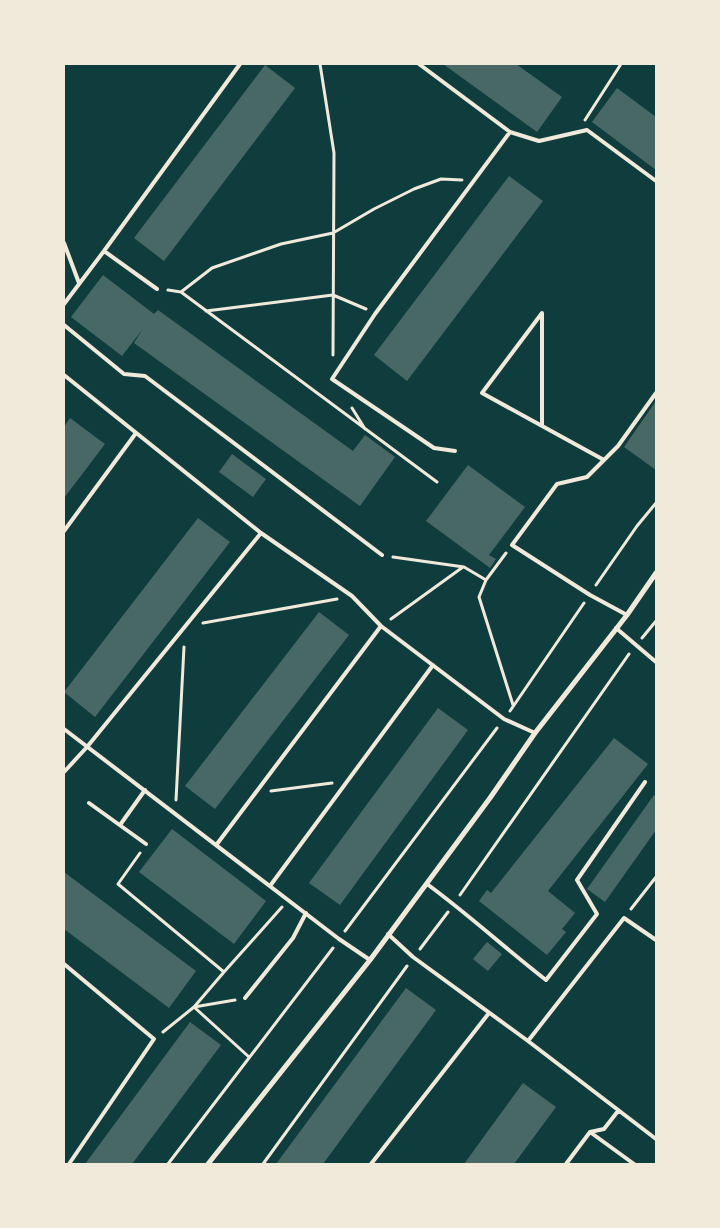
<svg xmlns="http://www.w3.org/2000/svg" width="720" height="1228" viewBox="0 0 720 1228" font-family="'Noto Sans',sans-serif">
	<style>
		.building { fill: #486865 }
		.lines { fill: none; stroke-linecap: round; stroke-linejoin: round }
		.path { stroke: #f1e9da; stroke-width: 3 }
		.service { stroke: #f1e9da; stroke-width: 4 }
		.minor { stroke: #f1e9da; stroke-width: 5 }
	</style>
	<rect width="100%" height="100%" fill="#0f3d3e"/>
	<!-- building -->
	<path class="building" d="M443,64H516L562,97L537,132Z
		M265,65L295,88L164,261L134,238Z
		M617,88L656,117V170L592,122Z
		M509,176L543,201L407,381L374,355Z
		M103,275L154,314L158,310L353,451L365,435L395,457L360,506L134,343L142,330L122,356L71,317Z
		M656,401V470L624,447Z
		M70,418L105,444L64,498V427Z
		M232,454L266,479L253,497L219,472Z
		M468,465L525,507L489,555L496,559L490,568L426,521Z
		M198,518L230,542L95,717L64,692Z
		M319,612L349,635L215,809L185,786Z
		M438,708L468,730L340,905L309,883Z
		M614,738L648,764L548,891L575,913L562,929L566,932L547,955L479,901L487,890L491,893Z
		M654,795L656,796V830L605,902L587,889Z
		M172,829L266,901L234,944L139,872Z
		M64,872L196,971L169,1008L64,929Z
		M487,942L502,954L488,971L473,959Z
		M406,988L436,1010L323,1164H276Z
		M190,1022L221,1045L132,1164H85Z
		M523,1083L556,1107L514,1164H464Z"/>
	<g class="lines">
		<!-- path -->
		<path class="path" d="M320,64L334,153L333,355
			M585,120L621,64
			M168,290L181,292L437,482
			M181,292L212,268L281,244L333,233L374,209L414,189L441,179L462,180
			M206,311L333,295L366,309
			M352,408L365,429
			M506,553L486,580L479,597L513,705
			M393,557L464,567L486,580
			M596,585L637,526L656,503
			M391,619L463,567
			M203,623L337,599
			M642,638L656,621
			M510,711L584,603
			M271,791L332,783
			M176,800L184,647
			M140,853L118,884L224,972L194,1007L249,1057
			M460,895L629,654
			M631,909L656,877
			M345,931L497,728
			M420,949L448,912
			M224,972L282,907
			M163,1032L194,1007L235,1000
			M168,1164L333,948
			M263,1164L407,966"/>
		<!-- service -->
		<path class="service" d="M419,64L510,132L539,141L587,130L656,181
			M64,243L79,283
			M104,251L240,64
			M64,304L104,251L157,289
			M64,325L124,374L145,376L382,555
			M64,375L261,533L352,596L381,626L504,719L535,733
			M542,425V313L482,393L604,460
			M455,451L434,448L332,379L375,314L510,132
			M64,531L136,433
			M627,615L590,595L512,545L557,484L587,477L618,446L656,393
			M616,628L656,662
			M64,729L339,939L370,960
			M64,772L87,747L261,533
			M89,803L146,844
			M120,825L145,790
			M217,844L381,626
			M427,884C468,914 506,949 546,980L597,914L577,880L645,782
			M270,886L433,665
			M388,934L413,957L528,1041L656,1139
			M64,964L154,1039L69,1164
			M245,998L293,938L306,913
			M528,1041L624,918L656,940
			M590,1132L634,1164
			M371,1164L489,1013
			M566,1164L590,1132L604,1129L618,1111"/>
		<!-- minor -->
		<path class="minor" d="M208,1164L370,960L490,798L535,733L627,615L656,573"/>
	</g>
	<!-- border -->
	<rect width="720" height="1228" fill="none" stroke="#f1e9da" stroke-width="130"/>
</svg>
